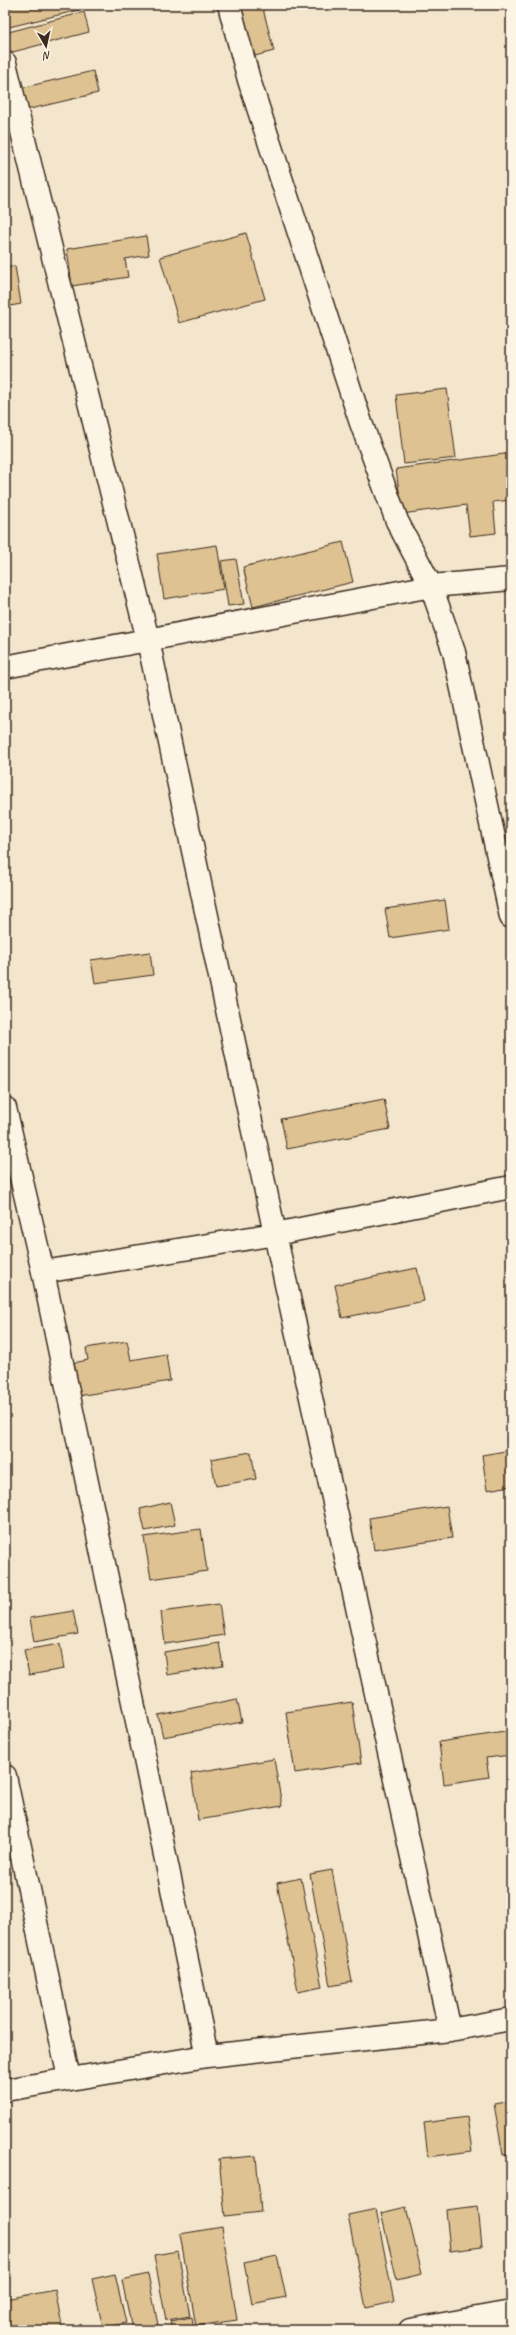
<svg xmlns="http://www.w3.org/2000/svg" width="516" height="2335" viewBox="0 0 516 2335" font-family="Caveat,sans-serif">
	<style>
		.building { fill: #dec292; stroke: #3b2a1e }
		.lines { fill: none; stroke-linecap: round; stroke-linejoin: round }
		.minor-casing { stroke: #3b2a1e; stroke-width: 25 }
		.minor { stroke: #fcf5e5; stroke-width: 22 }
	</style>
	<rect width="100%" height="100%" fill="#f3e6cc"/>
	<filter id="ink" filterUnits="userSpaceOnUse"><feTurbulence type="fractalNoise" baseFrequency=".025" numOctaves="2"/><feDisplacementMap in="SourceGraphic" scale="8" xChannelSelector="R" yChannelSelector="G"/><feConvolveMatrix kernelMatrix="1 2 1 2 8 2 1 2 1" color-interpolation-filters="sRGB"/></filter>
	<g filter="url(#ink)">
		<!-- building -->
		<path class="building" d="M21,5H78L79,10L5,28V9Z
			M234,5H262L274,51L247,58Z
			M84,12L89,32L9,53L5,33Z
			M93,71L98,93L26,110L21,88Z
			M246,233L265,299L179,323L160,257Z
			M146,236L149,255L125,259L128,277L72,286L67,249Z
			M15,266L21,304L5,307V268Z
			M447,389L456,458L404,464L396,395Z
			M511,453V500L493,502L496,533L470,536L466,505L402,514L396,469Z
			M343,542L353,582L253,607L243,567Z
			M217,545L224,589L164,599L157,554Z
			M236,559L244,604L228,606L221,561Z
			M445,900L449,929L390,938L385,909Z
			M150,952L153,975L95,983L91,960Z
			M384,1099L390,1129L287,1149L281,1119Z
			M417,1268L424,1301L342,1318L335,1285Z
			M127,1341L131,1360L166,1354L170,1381L78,1396L73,1363L88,1360L86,1348Z
			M511,1450V1486L487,1490L482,1455Z
			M251,1452L256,1479L216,1486L211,1459Z
			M170,1502L175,1525L145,1531L140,1509Z
			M447,1506L452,1538L374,1550L369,1518Z
			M201,1529L207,1571L151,1579L144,1537Z
			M219,1604L224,1635L165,1644L161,1612Z
			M73,1611L78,1634L34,1642L30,1618Z
			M219,1643L223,1666L167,1675L164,1652Z
			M60,1644L64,1669L29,1675L24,1650Z
			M511,1647V1665L507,1648Z
			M237,1699L242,1722L163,1737L158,1715Z
			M352,1702L361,1763L295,1773L286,1712Z
			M511,1731V1755L486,1758L489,1777L444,1784L439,1742Z
			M274,1759L282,1806L198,1820L191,1773Z
			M332,1870L352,1982L330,1986L310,1874Z
			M301,1878L322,1987L298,1992L277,1883Z
			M511,2101V2154L503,2155L494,2104Z
			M467,2117L472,2151L428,2157L424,2123Z
			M256,2156L261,2212L225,2216L219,2159Z
			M478,2206L482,2247L450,2251L446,2210Z
			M406,2207L422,2274L397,2280L381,2213Z
			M376,2209L394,2302L366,2308L348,2215Z
			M222,2227L237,2320L196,2326L180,2234Z
			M178,2251L190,2316L166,2320L154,2255Z
			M277,2256L286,2297L252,2304L244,2263Z
			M115,2274L126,2323L103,2328L92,2279Z
			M148,2274L159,2330H132L122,2280Z
			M55,2290L63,2330H5V2299Z
			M192,2317L194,2330H172L170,2321Z"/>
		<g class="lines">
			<!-- minor casing -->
			<g class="minor-casing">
				<path id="minor" d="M229,5L249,80L361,423L397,521L431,586L454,652L511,917
					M5,63L148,640L275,1234L450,2030
					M5,667L431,586L511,579
					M5,1108L43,1272L207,2056
					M43,1272L275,1234L511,1187
					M5,1776L69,2078
					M5,2090L207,2056L450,2030L511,2019
					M410,2330L511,2312"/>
			</g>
			<!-- minor -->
			<use href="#minor" class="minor"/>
		</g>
	</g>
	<!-- margin -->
	<rect width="516" height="2335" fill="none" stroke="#fcf5e5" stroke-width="20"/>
	<rect x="10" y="10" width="496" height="2315" fill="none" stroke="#3b2a1e" stroke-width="1.5" filter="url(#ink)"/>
	<!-- north arrow -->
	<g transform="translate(46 46) rotate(171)" stroke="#fcf5e5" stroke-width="3" paint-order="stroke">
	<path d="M0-3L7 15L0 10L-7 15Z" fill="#3b2a1e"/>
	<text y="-6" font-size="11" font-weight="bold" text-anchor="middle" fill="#3b2a1e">N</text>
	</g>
</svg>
